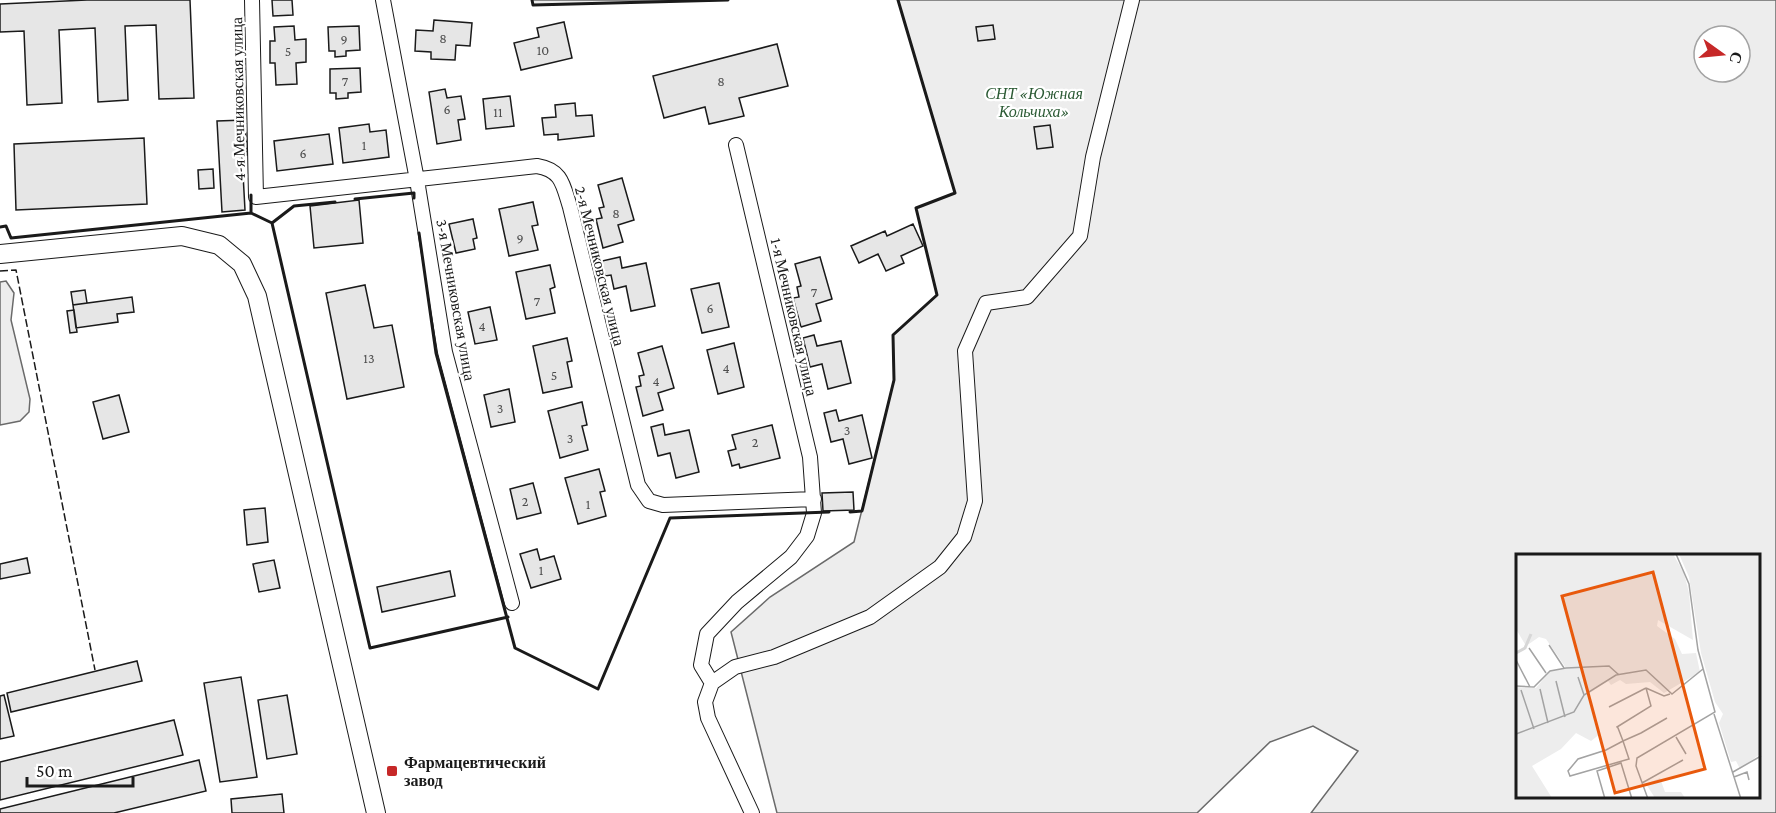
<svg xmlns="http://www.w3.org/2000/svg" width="1776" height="813" viewBox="0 0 1776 813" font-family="'Crimson Pro',serif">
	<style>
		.green { fill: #ededed; stroke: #6a6a6a; stroke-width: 1.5; fill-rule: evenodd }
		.building { fill: #e6e6e6; stroke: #1a1a1a; stroke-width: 1.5 }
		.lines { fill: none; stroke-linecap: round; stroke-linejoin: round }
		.minor-casing { stroke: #1a1a1a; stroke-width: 16 }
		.secondary-casing { stroke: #1a1a1a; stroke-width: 20 }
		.minor { stroke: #fff; stroke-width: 14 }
		.secondary { stroke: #fff; stroke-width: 18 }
		.fence { stroke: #1a1a1a; stroke-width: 1.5; stroke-dasharray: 8 3; stroke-linecap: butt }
		.wall { stroke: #1a1a1a; stroke-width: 3 }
		.poi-dot { fill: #c62828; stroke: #fff; stroke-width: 2 }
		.labels { text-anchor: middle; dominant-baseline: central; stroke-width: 4.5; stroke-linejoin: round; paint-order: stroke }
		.number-label { font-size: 14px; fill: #4d4d4d }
		.park-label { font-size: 16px; font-style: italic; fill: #2b5a34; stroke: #fff }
		.street-label { font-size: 16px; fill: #1a1a1a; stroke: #fff }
		.poi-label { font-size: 16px; font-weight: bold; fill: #1a1a1a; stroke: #fff; text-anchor: start }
		.inset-river { fill: none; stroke: #d7d7d7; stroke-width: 3 }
		.inset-road { fill: none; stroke: #a3a3a3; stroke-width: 1.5 }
		.view { fill: #e8590c; fill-opacity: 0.15; stroke: #e8590c; stroke-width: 3 }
		.inset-edge { fill: none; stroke: #1a1a1a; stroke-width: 3 }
	</style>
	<rect width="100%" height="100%" fill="#fff"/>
	<!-- green -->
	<path class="green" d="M532,0H728L533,5Z
		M898,0H1776V813H1311L1358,751L1313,726L1270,742L1197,813H777L731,632L770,597L854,542L894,380L893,335L937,295L916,208L955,193ZM1704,36H1740V72H1704ZM1518,555H1760V796H1518Z
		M6,281L14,293L11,320L30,399L29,412L20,421L0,425V282Z"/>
	<!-- building -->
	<path class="building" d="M87,0H190L194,98L159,99L156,25L125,26L128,100L98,102L95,28L59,30L62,103L27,105L24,31L0,32V4Z
		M272,0H292L293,15L273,16Z
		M434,20L472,23L470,46L456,45L455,60L431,59V52L415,51L416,30L433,31Z
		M564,22L572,58L521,70L514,43L539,37L537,28Z
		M993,25L995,39L978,41L976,27Z
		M294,26L295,40L306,39V62L296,63L297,84L276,85L275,63H270V41H275L274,27Z
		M359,26L360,50L346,51V56L335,57V51H329L328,27Z
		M777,44L788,86L739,98L744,116L709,124L705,107L664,118L653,76Z
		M360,68L361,92L348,93V98L336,99V93H330V69Z
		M445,89L447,98L461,96L465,119L458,120L461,140L437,144L429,92Z
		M510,96L514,126L486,129L483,99Z
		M575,103L576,116L592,115L594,136L558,140V134L544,135L542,118L556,117L555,105Z
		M245,120L247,155H242L245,210L222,212L217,121Z
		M369,124L370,132L386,130L389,157L343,163L339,128Z
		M1050,125L1053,147L1037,149L1034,127Z
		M329,134L333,164L277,171L274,141Z
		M144,138L147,204L16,210L14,144Z
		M213,169L214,188L199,189L198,170Z
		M622,178L634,220L618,225L623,242L603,248L596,219L602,218L599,208L604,207L598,185Z
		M359,200L363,243L314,248L310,206Z
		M533,202L538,225L532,226L538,250L509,256L499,209Z
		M473,219L477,238L473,239L475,249L456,253L449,224Z
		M913,224L923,246L901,256L904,263L886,271L878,254L859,263L851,246L885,231L887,236Z
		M620,257L622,268L646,263L655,306L631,311L626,286L614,289L611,275L605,276L602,261Z
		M820,257L832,299L816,304L821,321L801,327L793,298L799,297L797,287L801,286L795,264Z
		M550,265L555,287L550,289L555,313L526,319L516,272Z
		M719,283L729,327L702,333L691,289Z
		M365,285L374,328L392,325L404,387L347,399L326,293Z
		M85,290L87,303L73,305L71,292Z
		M132,297L134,312L117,314L118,322L76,328L73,305Z
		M490,307L497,340L475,344L468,312Z
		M74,310L77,332L70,333L67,311Z
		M814,335L817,346L841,341L851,383L828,389L822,364L810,367L803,338Z
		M567,338L572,361L567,362L572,387L543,393L533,346Z
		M734,343L744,387L718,394L707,350Z
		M662,346L674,388L658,393L663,410L643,416L636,387L641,386L639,376L644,375L638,353Z
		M509,389L515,422L491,427L484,395Z
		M119,395L129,432L103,439L93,402Z
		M582,402L587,425L582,426L588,450L560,458L548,411Z
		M836,410L839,421L862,415L872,458L849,464L843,439L831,442L824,413Z
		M663,424L665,435L689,430L699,472L676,478L670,453L658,456L651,427Z
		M772,425L780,458L740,468L739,464L732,466L728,451L736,449L732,435Z
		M599,469L605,491L600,492L606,516L578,524L565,478Z
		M533,483L541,513L517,519L510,489Z
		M853,492L854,510L823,511L822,493Z
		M265,508L268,542L247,545L244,510Z
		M537,549L540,560L554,556L561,579L531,588L520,554Z
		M27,558L30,573L0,579V564Z
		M274,560L280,588L259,592L253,564Z
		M450,571L455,596L382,612L377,587Z
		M137,661L142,681L11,712L7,693Z
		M241,677L257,777L220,782L204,683Z
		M4,695L14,736L0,739V696Z
		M287,695L297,754L267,759L258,700Z
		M174,720L183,755L0,800V762Z
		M199,760L206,791L114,813H0V809Z
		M282,794L284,813H232L231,799Z"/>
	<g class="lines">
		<!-- minor casing -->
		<g class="minor-casing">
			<path id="minor" d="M252,0L256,197L537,166C562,170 563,185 570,207L638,485L649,501L663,505L814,499
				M383,0L417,180L445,352L512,603
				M712,683L701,665L707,634L737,602L791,557L807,536L814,513L810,457L736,145
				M752,813L708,718L705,702L712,683L735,667L774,657L870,617L940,567L964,537L975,501L965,351L986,303L1027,297L1080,236L1093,157L1132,0"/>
		</g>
		<!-- secondary casing -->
		<g class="secondary-casing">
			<path id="secondary" d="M0,254L182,236L219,245L242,264L257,296L376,813"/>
		</g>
		<!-- minor -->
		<use href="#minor" class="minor"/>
		<!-- secondary -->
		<use href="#secondary" class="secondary"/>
		<!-- fence -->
		<path class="fence" d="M0,271L16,270L95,670"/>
		<!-- wall -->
		<path class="wall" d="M532,0L533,5L728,0
			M251,195V213
			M355,199L414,193V198
			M272,223L294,206L335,202
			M272,223L370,648L508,617
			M0,227L6,226L11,238L251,213L272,223
			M419,233L436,353L515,648L598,689L670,518L829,512
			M850,512L862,511L894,380L893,335L937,295L916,208L955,193L898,0"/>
	</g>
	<!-- markers -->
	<rect class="poi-dot" x="386" y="765" width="12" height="12" rx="3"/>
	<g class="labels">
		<!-- number labels -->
		<g class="number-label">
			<text x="443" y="38">8</text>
			<text x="344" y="39">9</text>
			<text x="543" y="50">10</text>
			<text x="288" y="51">5</text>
			<text x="345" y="81">7</text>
			<text x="721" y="81">8</text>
			<text x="447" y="109">6</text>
			<text x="498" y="112">11</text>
			<text x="364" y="145">1</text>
			<text x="303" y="153">6</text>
			<text x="616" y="213">8</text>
			<text x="520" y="238">9</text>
			<text x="814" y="292">7</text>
			<text x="537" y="301">7</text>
			<text x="710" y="308">6</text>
			<text x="482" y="326">4</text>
			<text x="369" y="358">13</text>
			<text x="726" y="368">4</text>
			<text x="554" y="375">5</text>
			<text x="656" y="381">4</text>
			<text x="500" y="408">3</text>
			<text x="847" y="430">3</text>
			<text x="570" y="438">3</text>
			<text x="755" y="442">2</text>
			<text x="525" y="501">2</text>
			<text x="588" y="504">1</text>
			<text x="541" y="570">1</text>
		</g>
		<!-- park labels -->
		<g class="park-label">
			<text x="1034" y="93">СНТ «Южная<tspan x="1034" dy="18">Кольчиха»</tspan></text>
		</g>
		<!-- street labels -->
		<g class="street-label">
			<text transform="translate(238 99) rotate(-91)">4-я Мечниковская улица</text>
			<text transform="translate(600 266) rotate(76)">2-я Мечниковская улица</text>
			<text transform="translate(456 300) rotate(80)">3-я Мечниковская улица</text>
			<text transform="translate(794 317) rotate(77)">1-я Мечниковская улица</text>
		</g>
		<!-- poi labels -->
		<g class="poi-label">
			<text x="404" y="762">Фармацевтический<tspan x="404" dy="18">завод</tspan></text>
		</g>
	</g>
	<!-- overview -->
	<g transform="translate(1516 554)">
		<rect width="244" height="244" fill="#fff"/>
		<path d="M0,0H157L168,19L173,39L177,86L142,66L141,72L159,85L166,100L180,99L184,118L148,139L134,128L110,130L104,126L95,131L92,127L72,140L84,180L75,187L60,179L45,195L16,212L36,244H0V133L20,134L34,117L50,114L30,85L23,83L10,92L0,75ZM163,0H244V200L224,215L220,207L215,208L203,169L207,160L199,148L185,99L173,23ZM144,224L149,238H165L169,244H139L130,230Z" fill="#ededed"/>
		<path class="inset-river" d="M0,99L9,94L15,80"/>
		<path class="inset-road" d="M33,91L48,114M13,94L30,119M0,106L14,133M62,123L68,141M40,127L49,163M0,132L18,133L34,117L50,114L93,112L103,121M130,134L135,152L101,173L102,174L107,187L113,205L54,222L52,217L62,205L90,196L107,187L125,179L151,164M130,134L148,142L154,140M24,135L32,169M5,136L18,175M93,153L130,134M198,160L218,223M0,180L58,158L68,141L100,121L130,116L156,140L187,115M160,183L170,200M217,218L245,202M126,229L167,206M89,245L81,217L105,209L116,245M132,245L120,212L121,204L199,158L182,96L173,30L160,0M225,245L218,223L231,218L233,226"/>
		<path class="view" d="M137,18L189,215L99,239L46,42Z"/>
		<rect width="244" height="244" class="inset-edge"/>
	</g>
	<!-- north arrow -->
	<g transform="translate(1722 54) rotate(105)"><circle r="28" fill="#ffffff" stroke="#a3a3a3" stroke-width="1.5"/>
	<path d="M0-4.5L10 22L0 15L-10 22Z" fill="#c62828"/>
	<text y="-9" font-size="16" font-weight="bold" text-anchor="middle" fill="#1a1a1a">С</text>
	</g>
	<!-- scale -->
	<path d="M27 777v9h106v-9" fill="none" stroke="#1a1a1a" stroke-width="3"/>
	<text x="36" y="777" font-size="18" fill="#1a1a1a" stroke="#ffffff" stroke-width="4.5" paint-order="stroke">50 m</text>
</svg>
